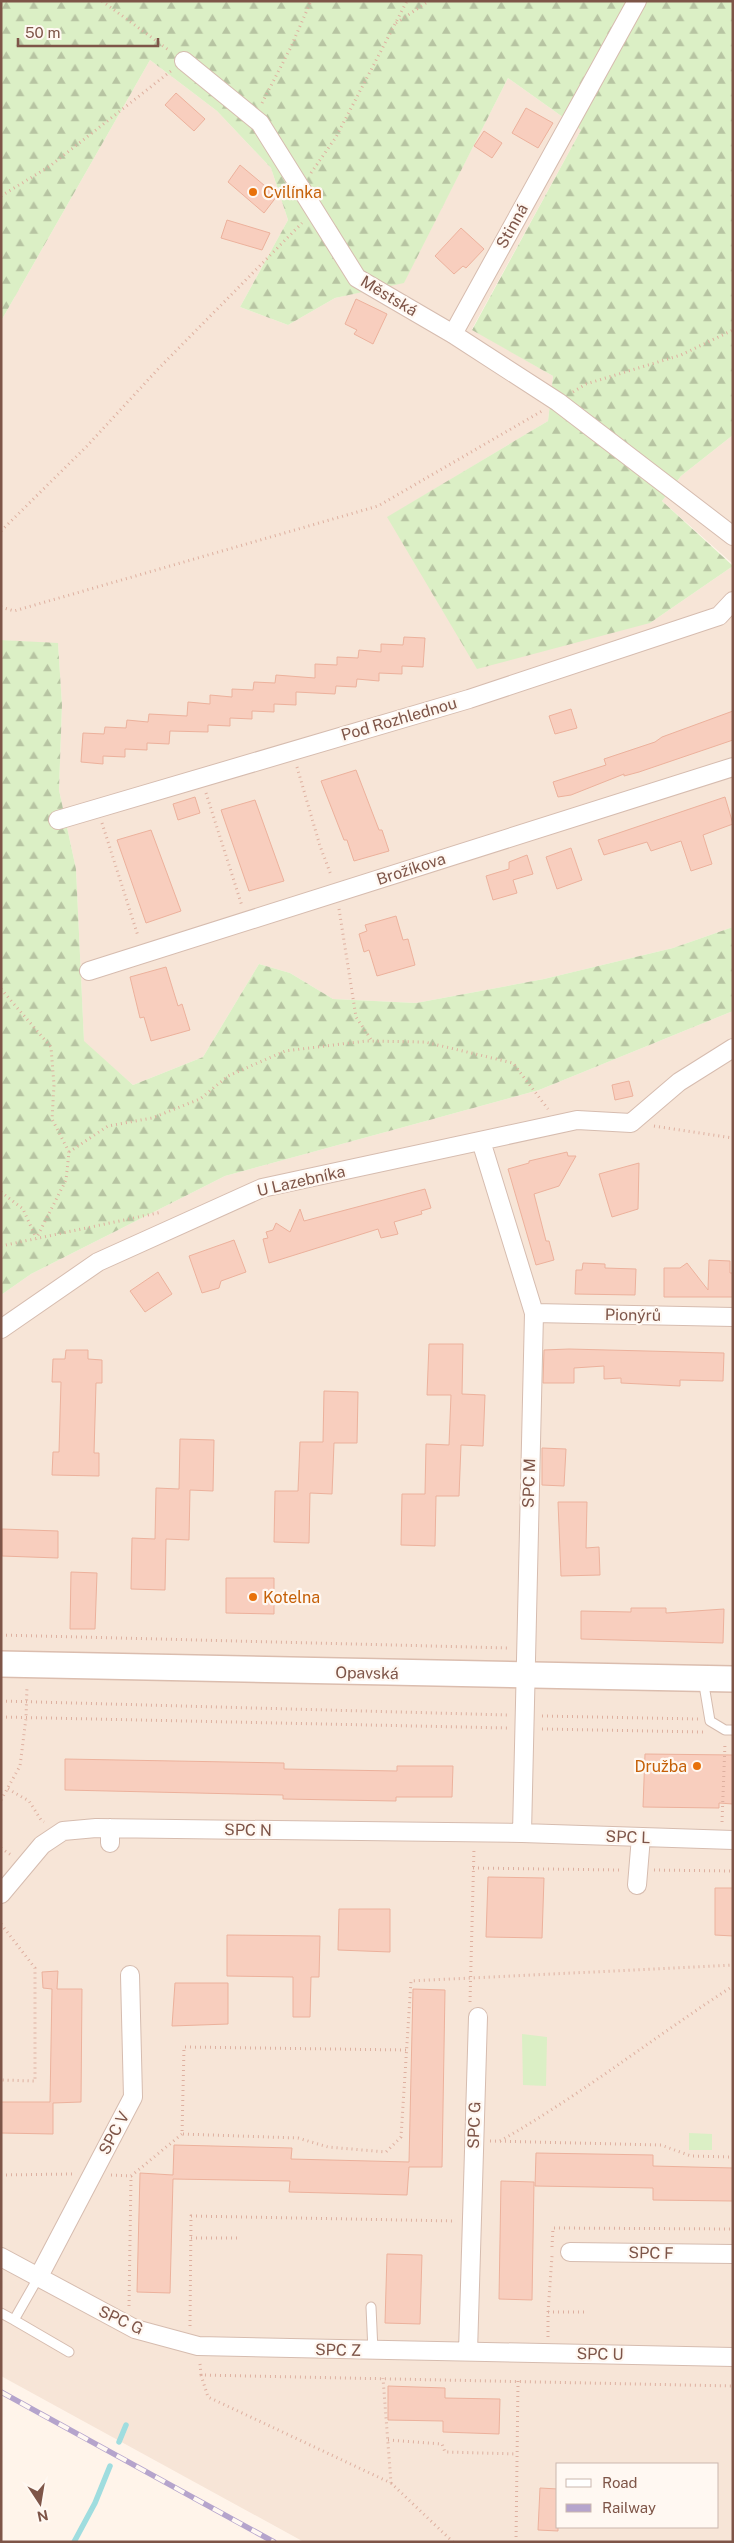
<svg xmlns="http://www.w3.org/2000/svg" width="734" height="2543" viewBox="0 0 734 2543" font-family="'Public Sans',sans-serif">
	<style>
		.residential { fill: #f7e5d7; fill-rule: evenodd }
		.forest { fill: url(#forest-firs) }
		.green { fill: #dbefc5 }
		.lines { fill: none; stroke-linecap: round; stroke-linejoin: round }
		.stream { stroke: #9fdddf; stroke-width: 5.5 }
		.building { fill: #f8cebe; stroke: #ecb19c }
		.lane-casing { stroke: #d6bcaf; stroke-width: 11 }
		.street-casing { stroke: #d6bcaf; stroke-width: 20 }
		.secondary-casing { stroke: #dbbdae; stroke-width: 28 }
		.path { stroke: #deb0a0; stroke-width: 3; stroke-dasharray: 1 4; stroke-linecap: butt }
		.lane { stroke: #fff; stroke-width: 9 }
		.street { stroke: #fff; stroke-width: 18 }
		.secondary { stroke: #fff; stroke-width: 25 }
		.rail-casing { stroke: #b5a4cc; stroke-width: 5.5 }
		.rail { stroke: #fff8f2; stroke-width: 4; stroke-dasharray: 11; stroke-linecap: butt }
		.food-dot { fill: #e8710a; stroke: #fff8f2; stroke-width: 2 }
		.labels { text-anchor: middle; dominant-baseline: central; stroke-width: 4.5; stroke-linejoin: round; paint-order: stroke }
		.food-label { font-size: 16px; fill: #c56008; stroke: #fff8f2; text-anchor: start }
		.street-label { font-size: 16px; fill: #7e5548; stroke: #fff8f2 }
	</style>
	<defs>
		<pattern id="forest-firs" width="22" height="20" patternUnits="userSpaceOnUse" patternTransform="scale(1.25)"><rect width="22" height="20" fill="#dbefc5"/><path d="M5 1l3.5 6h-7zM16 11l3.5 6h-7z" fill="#b7c4a2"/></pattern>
	</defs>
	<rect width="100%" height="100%" fill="#fff4ea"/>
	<!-- residential -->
	<path class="residential" d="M150,60L217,111L271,168L288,220L240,307L288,325L335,298L404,282L508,78L581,130L472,329L553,376L548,421L388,517L650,623L733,566V927L673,948L544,979L416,1003L333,999L290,973L259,964L203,1057L133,1085L84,1042L76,869L59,790L62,705L58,644L1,640V321Z
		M733,435V564L662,501L681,476Z
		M733,1011V2542H304L1,2376V1295L31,1274L225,1176L539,1090ZM558,2464H718V2527H558Z"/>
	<!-- forest -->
	<path class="forest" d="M1,1H733V435L681,476L662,501L733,566L650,623L477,669L387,517L548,421L553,376L472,330L581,130L508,78L404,283L335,298L288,325L240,307L288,220L271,168L217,111L150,60L1,321Z
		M1,640L58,643L62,705L59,790L76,869L84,1041L133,1085L203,1057L259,964L290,973L333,999L416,1003L544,979L673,948L733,927V1011L539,1090L225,1176L31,1274L1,1295Z"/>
	<!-- green -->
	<path class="green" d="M522,2034L547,2037L546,2086L523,2085Z
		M689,2133L712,2134V2150H689Z"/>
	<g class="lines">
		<!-- stream -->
		<path class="stream" d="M119,2442L126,2425
			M74,2542L95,2503L110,2466"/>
	</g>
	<!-- building -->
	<path class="building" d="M176,93L205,119L194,131L165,105Z
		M526,108L553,123L538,148L512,133Z
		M484,131L502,143L492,158L474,146Z
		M240,165L277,196L264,213L228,182Z
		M227,220L270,233L262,250L221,238Z
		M461,228L484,249L466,268L463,266L454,274L435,256Z
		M356,299L387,314L373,344L354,334L357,330L345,324Z
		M404,637L425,638L423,667L402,666V674L379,673V681L357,679L356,687L336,686L335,694L296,692V705L274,704V712L252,711V719L230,718V726L208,725V732L170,731L169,744L147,743V750L125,749V757L103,756V764L81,762L83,733L104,734L105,727L126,728L127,720L148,722L149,714L187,716L188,702L210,704V695L232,697V689L253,690L254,682L275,683L276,675L315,678V664L337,665V657L358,658L359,650L381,652V644L403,645Z
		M571,709L577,728L555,734L549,716Z
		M733,711V740L639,772L624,776V774L571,795L558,797L553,782L606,765L604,759L655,742L662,737Z
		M356,770L379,830H382L389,851L354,861L347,840H344L321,781Z
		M195,797L200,813L178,820L173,804Z
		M725,797L733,824L703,835L712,864L691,871L681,841L651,851L647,842L604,855L598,840Z
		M255,800L284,881L249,891L221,810Z
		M151,830L181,911L146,923L117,840Z
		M571,848L582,880L557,889L546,857Z
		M527,855L533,874L513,880L517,893L493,900L486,876L509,869V862Z
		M396,916L403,940L408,939L415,965L377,976L369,950L364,952L359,934L367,931L365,925Z
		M166,967L178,1006L182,1004L190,1030L151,1041L144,1017L140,1018L130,977Z
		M629,1081L633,1096L615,1100L612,1085Z
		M567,1152L568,1156H576L559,1186L534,1194L546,1241H549L554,1260L536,1265L508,1169L529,1163V1161Z
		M639,1163L638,1209L612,1217L599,1174Z
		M425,1189L431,1208L421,1211L422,1214L394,1222L398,1234L381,1238L378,1229L269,1263L263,1239L268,1238L266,1232L273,1230L276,1223L290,1232L300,1209L304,1221Z
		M234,1240L246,1272L221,1281L219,1288L202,1293L189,1256Z
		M709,1260L730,1261V1273H733V1297H664V1268H680L687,1263L708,1290Z
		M583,1263L605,1264V1268L636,1269L635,1295L575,1294L576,1270H582Z
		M158,1272L172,1294L145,1312L130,1291Z
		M429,1344H463L462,1394L485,1395L483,1446L461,1445L459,1496H436L435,1546L401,1545L402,1494H425L426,1444L449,1445L451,1395H427Z
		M569,1349L724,1353L723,1381L680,1380V1386L621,1383V1378L604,1379V1366L574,1368V1383H543L544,1350Z
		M66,1350H88V1359L102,1360V1383H96L94,1453H99V1476L52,1475L53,1452H59L61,1382H52L53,1359H65Z
		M324,1391L358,1392L357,1443H334L332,1494L310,1493L309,1543L274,1542L275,1491H298L300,1442H323Z
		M180,1439L214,1440L213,1491L190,1490L189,1540L166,1539L165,1590L131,1589L132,1538L155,1539L156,1488L179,1489Z
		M542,1448L566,1449L564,1486L542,1485Z
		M558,1502H587L586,1548L599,1547L600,1575L561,1576Z
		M2,1529L58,1531V1558L2,1556Z
		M71,1572L97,1573L95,1629H70Z
		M226,1578H274V1614L226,1613Z
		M631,1608H666V1613L724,1609L723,1643L581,1639V1611L631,1612Z
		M645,1754L733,1755V1804L719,1803V1808L643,1807Z
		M65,1759L284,1763V1769L397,1771V1766H453L452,1797H396V1801L339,1800L283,1799V1795L65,1790Z
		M488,1877L544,1878L542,1938L486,1937Z
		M715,1888H733V1936L715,1935Z
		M339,1909H390V1952L338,1950Z
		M227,1935L320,1936L319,1977H311L310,2017H293V1977L227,1976Z
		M58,1971L57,1989H82L81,2102L53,2103V2134L1,2133V2102H50L52,1989L43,1988L42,1972Z
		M175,1983H228V2024L172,2026Z
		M413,1989L445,1990L442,2167H409L407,2195L289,2192L290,2181L173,2179L170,2293L137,2292L140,2173L173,2175L174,2145L292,2148L291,2159L409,2162Z
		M536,2153L653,2155V2166L733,2168V2201L653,2200V2188L535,2186Z
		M501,2181L534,2182L532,2300L499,2299Z
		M387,2254L422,2255L420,2324L385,2323Z
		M388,2386L445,2388V2398L500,2399L499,2434L443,2432V2421L388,2420Z
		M540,2488L558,2489V2531L538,2530Z"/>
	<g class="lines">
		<!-- lane casing -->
		<g class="lane-casing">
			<path id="lane" d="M703,1679L710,1721L725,1730H733
				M38,2278L14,2320L69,2352
				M371,2307L373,2351
				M1,2313L14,2320"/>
		</g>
		<!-- street casing -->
		<g class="street-casing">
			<path id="street" d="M184,61L260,123L357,278L453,334L558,402L733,536
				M453,334L637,1
				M58,820L469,699L719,616L733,601
				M89,971L733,767
				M481,1141L534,1313L522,1833
				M534,1313L733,1317
				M1,1329L98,1262L262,1188L577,1120L631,1123L679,1082L733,1048
				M110,1843V1828
				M637,1885L641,1837
				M1,1894L42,1845L63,1831L96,1828L522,1833L733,1840
				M570,2252L733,2254
				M1,2257L135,2329L198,2346L733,2357
				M38,2278L133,2097L130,1975
				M468,2352L478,2017"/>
		</g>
		<!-- secondary casing -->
		<g class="secondary-casing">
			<path id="secondary" d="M1,1664L733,1679"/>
		</g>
		<!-- path -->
		<path class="path" d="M102,1L170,51
			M396,23L429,1
			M262,103L290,49L311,1
			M311,173L336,137L407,1
			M1,196L50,166L171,71
			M573,392L586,384L681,355L733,330
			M1,531L87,446L159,368L302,223
			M1,607L14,611L378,506L542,411
			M297,767L320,846L331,875
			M206,793L242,906
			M102,823L138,936
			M339,909L356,1017L372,1041
			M1,989L51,1047L54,1085L52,1119L69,1152L66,1180L36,1239
			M654,1126L733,1138
			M69,1152L108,1126L152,1118L200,1099L228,1076L285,1051L366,1041L425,1042L513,1063L548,1109
			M1,1192L23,1209L36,1238
			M1,1246L162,1212
			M1,1635L510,1648
			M1,1701L508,1715
			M542,1716L698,1719
			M1,1717L508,1728
			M542,1729L703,1732
			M8,1789L29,1801L41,1820L44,1822
			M1,1800L20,1766L26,1718L27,1686
			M722,1822L725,1743
			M1,1848L11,1855
			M473,1868L620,1870
			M654,1870L733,1871
			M1,1924L35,1968V2081L1,2080
			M470,2002L474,1848
			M406,2050L184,2047L182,2134L298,2138L328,2147L386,2152L401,2137L411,1981L733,1965
			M490,2141L661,2145L691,2156L733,2157
			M500,2141C581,2095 654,2037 733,1986
			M1,2175L72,2174
			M111,2175L131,2176L182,2134
			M191,2238H238
			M552,2247L553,2228L733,2229
			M129,2306L131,2176
			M548,2312L552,2256
			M190,2326L191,2216L455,2221
			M548,2337V2312H586
			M200,2364L201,2375L733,2386
			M201,2375L208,2397L391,2483L383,2378
			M388,2440L442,2444L445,2452L517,2454
			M391,2483L453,2542
			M516,2542L518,2381"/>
		<!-- lane -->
		<use href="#lane" class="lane"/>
		<!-- street -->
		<use href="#street" class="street"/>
		<!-- secondary -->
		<use href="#secondary" class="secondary"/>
		<!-- rail casing -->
		<g class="rail-casing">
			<path id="rail" d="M1,2392L274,2542"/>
		</g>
		<!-- rail -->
		<use href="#rail" class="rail"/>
	</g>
	<!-- markers -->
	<g class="food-dot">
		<circle cx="253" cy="192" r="5"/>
		<circle cx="253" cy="1597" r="5"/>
		<circle cx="697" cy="1766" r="5"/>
	</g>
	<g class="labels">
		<!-- food labels -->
		<g class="food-label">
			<text x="263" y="192">Cvilínka</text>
			<text x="263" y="1597">Kotelna</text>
			<text x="687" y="1766" text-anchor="end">Družba</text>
		</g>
		<!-- street labels -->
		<g class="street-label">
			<text transform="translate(512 226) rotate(-61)">Stinná</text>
			<text transform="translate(389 296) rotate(31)">Městská</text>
			<text transform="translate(399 719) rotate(-16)">Pod Rozhlednou</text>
			<text transform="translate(411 869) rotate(-18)">Brožíkova</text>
			<text transform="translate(301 1181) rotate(-13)">U Lazebníka</text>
			<text transform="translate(633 1315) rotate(1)">Pionýrů</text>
			<text transform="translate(529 1483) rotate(-88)">SPC M</text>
			<text transform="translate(367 1673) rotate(1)">Opavská</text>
			<text transform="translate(248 1830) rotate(1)">SPC N</text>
			<text transform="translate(628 1837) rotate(2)">SPC L</text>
			<text transform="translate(474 2125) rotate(-88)">SPC G</text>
			<text transform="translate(114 2133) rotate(-62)">SPC V</text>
			<text transform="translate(651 2253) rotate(1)">SPC F</text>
			<text transform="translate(121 2320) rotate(25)">SPC G</text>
			<text transform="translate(338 2350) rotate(1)">SPC Z</text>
			<text transform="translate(600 2354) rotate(1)">SPC U</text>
		</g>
	</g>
	<!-- border -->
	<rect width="734" height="2543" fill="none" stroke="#7e5548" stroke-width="5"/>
	<!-- legend -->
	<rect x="556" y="2463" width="162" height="65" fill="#fff8f2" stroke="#cbb7ae"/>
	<rect x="566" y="2479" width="25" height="8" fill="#ffffff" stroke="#cbb7ae"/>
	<text x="602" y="2488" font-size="15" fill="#7e5548">Road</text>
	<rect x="566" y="2504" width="25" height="8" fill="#b5a4cc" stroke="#cbb7ae"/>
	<text x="602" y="2513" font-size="15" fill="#7e5548">Railway</text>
	<!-- north arrow -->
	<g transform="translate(40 2503) rotate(168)" stroke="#fff8f2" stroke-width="4" paint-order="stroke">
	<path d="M0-4L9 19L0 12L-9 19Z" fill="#7e5548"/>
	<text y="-8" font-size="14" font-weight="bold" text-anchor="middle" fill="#7e5548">N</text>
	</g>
	<!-- scale -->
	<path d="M18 38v8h140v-8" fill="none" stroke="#7e5548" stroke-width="2.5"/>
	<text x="25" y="38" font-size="15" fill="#7e5548" stroke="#fff8f2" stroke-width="4" paint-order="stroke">50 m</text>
</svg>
